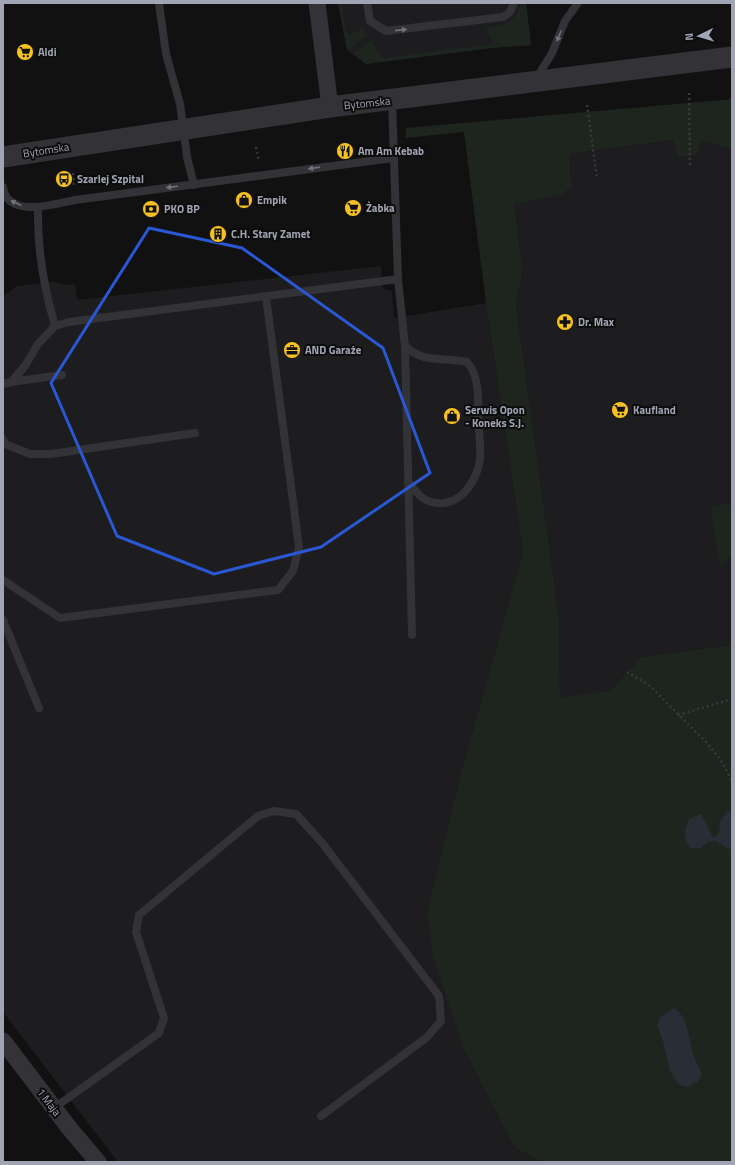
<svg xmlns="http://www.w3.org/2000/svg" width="735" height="1165" viewBox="0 0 735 1165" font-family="'Titillium Web',sans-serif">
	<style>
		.built { fill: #1d1d1f }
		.green { fill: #1d251e }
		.water { fill: #272e36 }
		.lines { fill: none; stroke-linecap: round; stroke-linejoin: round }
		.path { stroke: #38393e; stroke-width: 2.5; stroke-dasharray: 2 3; stroke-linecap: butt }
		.service { stroke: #323237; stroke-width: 8 }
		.minor { stroke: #323237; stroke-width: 17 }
		.tertiary { stroke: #323237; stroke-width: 21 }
		.oneway { fill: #6f717b }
		.marked { fill: none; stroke: #2a57d4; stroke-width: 3; stroke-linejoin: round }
		.labels { text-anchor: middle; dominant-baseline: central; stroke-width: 4; stroke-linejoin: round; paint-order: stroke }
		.poi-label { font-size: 11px; font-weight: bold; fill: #a1a5b3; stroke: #0c0c0d; text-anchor: start }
		.street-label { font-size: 11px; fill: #a1a5b3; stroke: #0c0c0d }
	</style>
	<rect width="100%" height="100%" fill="#111112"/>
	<!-- built -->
	<path class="built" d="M338,3H526L531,45L491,48L366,64L347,50Z
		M673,140H702L732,150V645L641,657L611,690L560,699L559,618L516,304L523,270L514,203L562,195L571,187L570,154Z
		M381,266L383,289L392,291L394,318L486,303L523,552L460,776L427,912L515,1148L542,1162H118L3,1012V296L17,286L55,282L65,285L75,284L77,300Z"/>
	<!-- green -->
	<path class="green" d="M338,3H342L345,29L350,35L362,28L367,36L347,50Z
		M521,3H526L531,45L491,48L366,64L353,54L371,41L383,58L487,45L493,41L485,28C506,25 514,24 521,3Z
		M732,99V150L702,140L697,155L678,157L673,140L570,154L571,187L562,195L514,204L523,270L516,304L559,618L560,698L611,690L641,657L732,645V1162H542L515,1148L465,1051L434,960L427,912L460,776L523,552L486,303L464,132L405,138L406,128Z
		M729,503L732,518V554L720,568L711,507Z"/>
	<!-- water -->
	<path class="water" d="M728,810L732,815V848L728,849L716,841L708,842L701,848H690C683,836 684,831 689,819L701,814L713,837L719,834L720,822Z
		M674,1008C689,1018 688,1037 693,1054C695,1061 699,1067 702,1074L697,1082L688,1087L679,1085L670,1071L663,1041L657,1025L660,1018Z"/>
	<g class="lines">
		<!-- path -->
		<path class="path" d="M689,93L690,166
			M587,105L597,178
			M256,147L259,162
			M73,173L74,186
			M627,672L650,686L707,743L720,759L732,781
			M678,715L732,699"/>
		<!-- service -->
		<path class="service" d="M159,3L166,54L180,104L187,157L194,185
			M367,3L370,21L386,31L503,17L510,12L514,3
			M536,79L552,53L565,21L578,3
			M392,100L398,279L405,346L412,635
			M3,187C7,219 55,204 75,200L393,158
			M38,207C37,246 44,288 55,326
			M405,346C426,365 442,356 467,362C480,377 478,399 478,418C479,431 481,445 480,458C478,477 465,500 445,503C426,505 419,496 408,482
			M11,382L62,375
			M3,384L11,382L25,366L38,344L55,326L69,322L398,279
			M3,439L5,444L30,454H51L195,433
			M3,580L60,618L278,590L293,571L299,547L266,297
			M3,620L39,708
			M54,1108L159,1033L164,1018L136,932L139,915L258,816L274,811L296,814L323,844L439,996L441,1021L426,1038L321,1116"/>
		<!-- minor -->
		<path class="minor" d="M317,3L330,107
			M3,1041L70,1129L98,1162"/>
		<!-- tertiary -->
		<path class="tertiary" d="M3,157L330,107L732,57"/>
	</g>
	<!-- one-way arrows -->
	<defs><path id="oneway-solid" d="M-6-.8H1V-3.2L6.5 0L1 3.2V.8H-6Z"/></defs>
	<g class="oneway">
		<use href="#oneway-solid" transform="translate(401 30) rotate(-6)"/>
		<use href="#oneway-solid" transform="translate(559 36) rotate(112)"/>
		<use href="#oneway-solid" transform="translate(314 168) rotate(172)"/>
		<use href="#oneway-solid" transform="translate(172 187) rotate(173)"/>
		<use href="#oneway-solid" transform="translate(16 203) rotate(-155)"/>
	</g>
	<!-- marked area -->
	<path class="marked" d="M149,228L242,248L383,348L430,473L321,547L214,574L117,536L51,383Z"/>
	<!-- icons -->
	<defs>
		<g id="supermarket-disc" transform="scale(0.9)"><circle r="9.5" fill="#f6c125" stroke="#0c0c0d"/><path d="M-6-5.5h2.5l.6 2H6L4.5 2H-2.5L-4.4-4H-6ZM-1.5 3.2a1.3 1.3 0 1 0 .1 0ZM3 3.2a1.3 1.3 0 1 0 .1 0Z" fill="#111"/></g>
		<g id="restaurant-disc" transform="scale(0.9)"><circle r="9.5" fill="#f6c125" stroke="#0c0c0d"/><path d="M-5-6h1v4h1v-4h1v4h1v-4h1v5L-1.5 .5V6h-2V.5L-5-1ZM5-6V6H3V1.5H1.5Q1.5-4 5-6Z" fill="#111"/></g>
		<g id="bus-disc" transform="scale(0.9)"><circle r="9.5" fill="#f6c125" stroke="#0c0c0d"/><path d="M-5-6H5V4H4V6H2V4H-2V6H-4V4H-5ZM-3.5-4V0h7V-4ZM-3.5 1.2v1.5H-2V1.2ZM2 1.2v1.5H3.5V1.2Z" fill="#111"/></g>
		<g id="shop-disc" transform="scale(0.9)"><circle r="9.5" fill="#f6c125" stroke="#0c0c0d"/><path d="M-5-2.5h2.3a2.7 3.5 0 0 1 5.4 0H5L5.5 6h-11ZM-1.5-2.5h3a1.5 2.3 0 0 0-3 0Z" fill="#111"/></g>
		<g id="bank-disc" transform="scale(0.9)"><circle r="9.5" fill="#f6c125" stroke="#0c0c0d"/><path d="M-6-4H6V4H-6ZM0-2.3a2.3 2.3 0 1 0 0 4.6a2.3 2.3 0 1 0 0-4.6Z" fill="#111"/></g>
		<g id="building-disc" transform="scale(0.9)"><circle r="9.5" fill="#f6c125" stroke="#0c0c0d"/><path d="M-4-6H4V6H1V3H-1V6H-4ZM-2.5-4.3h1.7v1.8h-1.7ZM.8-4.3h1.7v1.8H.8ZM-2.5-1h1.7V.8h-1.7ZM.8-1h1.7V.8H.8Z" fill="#111"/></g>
		<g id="pharmacy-disc" transform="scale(0.9)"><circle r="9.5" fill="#f6c125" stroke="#0c0c0d"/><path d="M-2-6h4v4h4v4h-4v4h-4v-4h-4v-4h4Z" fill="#111"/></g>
		<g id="office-disc" transform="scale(0.9)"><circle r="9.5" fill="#f6c125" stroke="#0c0c0d"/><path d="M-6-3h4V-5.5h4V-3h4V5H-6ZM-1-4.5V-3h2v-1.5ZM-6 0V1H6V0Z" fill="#111"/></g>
	</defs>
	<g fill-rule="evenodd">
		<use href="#supermarket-disc" x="25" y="52"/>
		<use href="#restaurant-disc" x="345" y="151"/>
		<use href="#bus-disc" x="64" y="179"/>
		<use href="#shop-disc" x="244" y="200"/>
		<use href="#supermarket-disc" x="353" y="208"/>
		<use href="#bank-disc" x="151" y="209"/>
		<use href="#building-disc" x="218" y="234"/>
		<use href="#pharmacy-disc" x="565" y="322"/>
		<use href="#office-disc" x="292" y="350"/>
		<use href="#supermarket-disc" x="620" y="410"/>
		<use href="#shop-disc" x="452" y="416"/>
	</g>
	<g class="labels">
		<!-- poi labels -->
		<g class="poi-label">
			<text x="38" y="52">Aldi</text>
			<text x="358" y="151">Am Am Kebab</text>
			<text x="77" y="179">Szarlej Szpital</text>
			<text x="257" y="200">Empik</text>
			<text x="366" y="208">Żabka</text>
			<text x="164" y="209">PKO BP</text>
			<text x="231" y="234">C.H. Stary Zamet</text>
			<text x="578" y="322">Dr. Max</text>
			<text x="305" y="350">AND Garaże</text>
			<text x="465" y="410">Serwis Opon<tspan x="465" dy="13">- Koneks S.J.</tspan></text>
			<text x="633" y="410">Kaufland</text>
		</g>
		<!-- street labels -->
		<g class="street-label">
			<text transform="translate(367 103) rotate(-6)">Bytomska</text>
			<text transform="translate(46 150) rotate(-9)">Bytomska</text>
			<text transform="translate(49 1102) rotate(53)">1 Maja</text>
		</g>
	</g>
	<!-- border -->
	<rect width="735" height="1165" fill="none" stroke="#a1a5b3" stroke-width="8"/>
	<!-- north arrow -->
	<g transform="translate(699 36) rotate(265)" stroke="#0c0c0d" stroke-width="3" paint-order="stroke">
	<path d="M0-3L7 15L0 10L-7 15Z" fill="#a1a5b3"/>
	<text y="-6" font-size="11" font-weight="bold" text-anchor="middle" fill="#a1a5b3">N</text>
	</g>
</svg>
